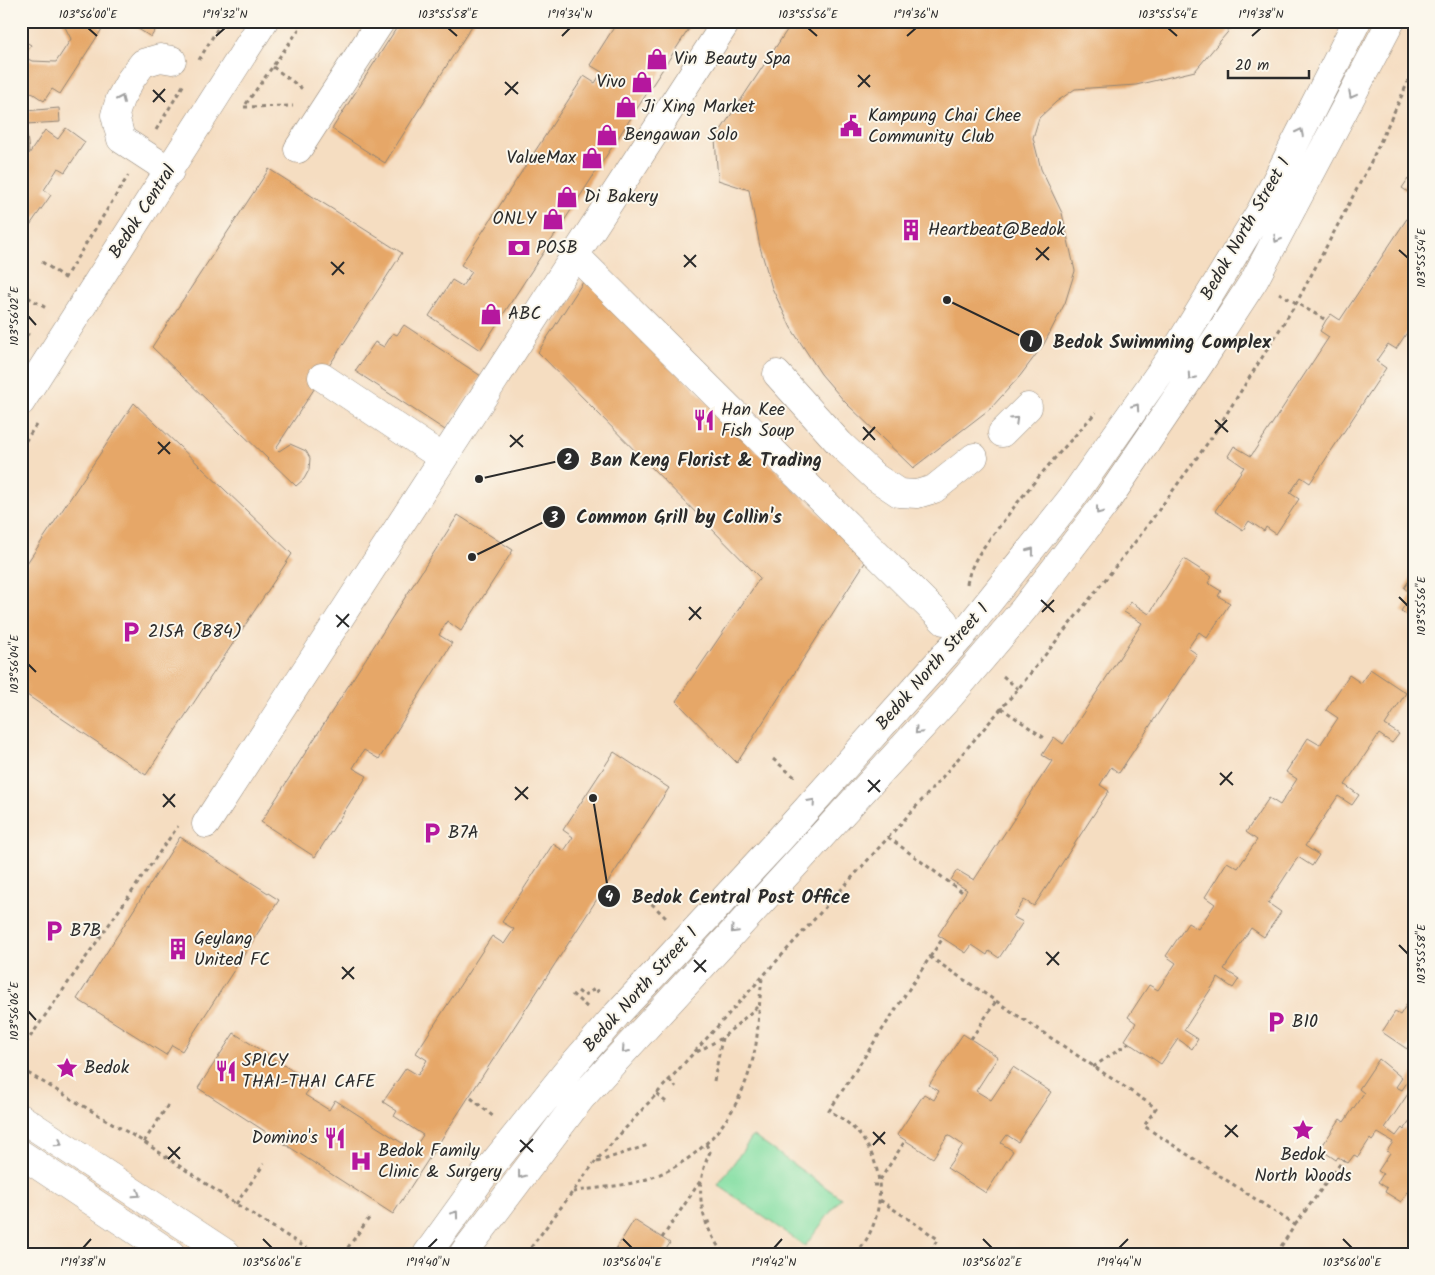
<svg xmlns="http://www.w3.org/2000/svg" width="1435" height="1275" viewBox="0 0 1435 1275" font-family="Kalam,sans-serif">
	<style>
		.green { fill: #86dfa4; stroke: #588568 }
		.building { fill: #e6a768 }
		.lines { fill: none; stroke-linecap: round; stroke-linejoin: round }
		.minor-casing { stroke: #908476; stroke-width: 29 }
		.major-casing { stroke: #908476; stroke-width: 29 }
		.path { stroke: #908476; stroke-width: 3; stroke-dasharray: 4 4; stroke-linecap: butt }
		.minor { stroke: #fff; stroke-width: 28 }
		.major { stroke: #fff; stroke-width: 28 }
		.oneway { stroke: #a0a0a0 }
		.ticks { fill: none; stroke: #2b2b2b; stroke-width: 2 }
		.labels { text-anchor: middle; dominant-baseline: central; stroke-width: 4; stroke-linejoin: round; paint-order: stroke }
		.poi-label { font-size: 18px; fill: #2b2b2b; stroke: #fbf7ec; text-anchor: start }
		.street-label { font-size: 18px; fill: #2b2b2b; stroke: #fbf7ec }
		.leader { fill: none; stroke: #2b2b2b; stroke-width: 2 }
		.callout-dot { fill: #2b2b2b; stroke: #fbf7ec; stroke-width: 2 }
		.mark-label { font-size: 15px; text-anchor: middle; font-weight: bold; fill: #fff }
		.callout-label { font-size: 19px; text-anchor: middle; font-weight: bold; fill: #2b2b2b; stroke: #fbf7ec; stroke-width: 4; stroke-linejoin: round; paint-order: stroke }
		.neatline { fill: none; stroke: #2b2b2b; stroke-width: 2 }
		.ticks-label { font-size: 12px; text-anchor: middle; fill: #2b2b2b }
	</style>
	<rect width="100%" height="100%" fill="#fbf7ec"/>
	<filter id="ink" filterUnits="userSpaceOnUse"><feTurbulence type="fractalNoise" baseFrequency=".02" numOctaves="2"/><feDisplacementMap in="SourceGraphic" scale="10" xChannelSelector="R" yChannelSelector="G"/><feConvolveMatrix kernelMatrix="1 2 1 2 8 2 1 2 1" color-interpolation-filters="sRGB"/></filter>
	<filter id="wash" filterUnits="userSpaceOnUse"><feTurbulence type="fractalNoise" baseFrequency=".0096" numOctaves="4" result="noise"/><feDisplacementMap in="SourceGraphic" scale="20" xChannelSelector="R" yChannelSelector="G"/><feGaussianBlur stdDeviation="1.12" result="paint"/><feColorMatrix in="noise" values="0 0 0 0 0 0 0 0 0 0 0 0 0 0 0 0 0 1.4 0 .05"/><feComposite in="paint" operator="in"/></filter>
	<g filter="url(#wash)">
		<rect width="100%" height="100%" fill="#f5ddc1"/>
		<!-- green -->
		<path class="green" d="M753,1136L841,1198L805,1246L718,1185Z"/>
		<g id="blocks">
			<!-- building -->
			<path class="building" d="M62,21H96L94,24L102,29L60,94L52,89L44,101L23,87L25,111L59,108L60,122L26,124L29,154L45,130L58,139L66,128L85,142L65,172L58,168L44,190L51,195L30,225L21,219V39L31,45L24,57L32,61L56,62L71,39Z
				M134,21H161L151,37L132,25Z
				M401,21H475L385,163L332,129Z
				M618,21H694L480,350L429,316L452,280L462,286L472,272L461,265L584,76L595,83L602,72L590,65Z
				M793,21H1237L1195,71L1136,85L1075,89L1056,102L1039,118L1033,138L1041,169L1062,213L1075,271L1065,303L1044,344L1020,376L991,408L913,468L845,402L821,374L791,328L772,288L760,247L749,190L718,180L715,139Z
				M269,169L402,253L276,448L279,451L290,444L306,451L310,458L309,470L304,479L296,486L152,347Z
				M1408,179L1414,183V196L1402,188Z
				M1414,208V322L1396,349L1388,344L1376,361L1386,368L1310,483L1301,477L1290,493L1299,499L1276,534L1266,527L1264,531L1249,521L1243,530L1215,511L1244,467L1228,456L1234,446L1251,456L1329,337L1320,331L1326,320L1331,314L1340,320Z
				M585,279L866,561L737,763L676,701L760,578L538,352Z
				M404,325L481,376L445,430L355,371L375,342L384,347L393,333L397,335Z
				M134,403L292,554L146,775L21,691V572Z
				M458,515L513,550L461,631L447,621L439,635L452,643L379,759L364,750L353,768L367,776L315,857L261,822Z
				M1184,559L1212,577L1208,583L1221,591L1218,596L1230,603L1207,638L1199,632L1188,648L1197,654L1119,773L1111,767L1100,785L1109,791L1034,906L1024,900L1013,917L1023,922L999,958L989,951L987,955L972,945L966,953L938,935L967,890L951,880L957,870L974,880L1052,761L1042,755L1054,737L1063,744L1142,623L1124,612L1131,602L1149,614Z
				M1414,573V619L1401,611L1412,594L1404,588Z
				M1370,669L1406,693L1385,725L1399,734L1392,743L1379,734L1345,785L1359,795L1352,805L1338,796L1305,846L1319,855L1312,866L1298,857L1268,903L1281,912L1264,937L1251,928L1224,969L1239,979L1233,988L1218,978L1184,1030L1198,1039L1192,1049L1178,1039L1161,1064L1125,1040L1136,1023L1128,1017L1149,985L1158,990L1176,963L1166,956L1188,923L1198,929L1215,904L1205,897L1227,862L1238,868L1257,840L1246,832L1269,798L1280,805L1297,779L1286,772L1308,738L1320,745L1338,718L1326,710L1349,675L1361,683Z
				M614,752L669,788L393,1214L198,1088L234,1033L313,1084L305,1095L329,1110L335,1100L413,1150L423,1135L394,1116L397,1111L383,1102L406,1068L418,1075L427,1060L416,1053L492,936L504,944L514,929L502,922L553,844L564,851L573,837L563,830Z
				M180,837L279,900L182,1051L172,1045L166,1055L77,999Z
				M1414,993V1043L1411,1041L1407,1049L1382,1032L1395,1012L1400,1015Z
				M963,1034L998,1057L976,1091L991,1100L1013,1067L1051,1092L1018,1142L1007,1135L1001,1143L1013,1151L986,1193L947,1168L963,1145L948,1135L933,1158L897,1135L924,1094L934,1100L939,1091L929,1085Z
				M1379,1059L1402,1078L1396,1087L1402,1090L1414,1072V1085L1385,1128L1396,1136L1402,1128L1404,1130L1414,1115V1183L1401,1202L1385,1192L1387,1188L1378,1182L1383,1174L1378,1171L1390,1153L1387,1151L1393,1142L1378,1133L1372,1141L1370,1139L1358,1157L1354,1155L1348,1163L1338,1157L1336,1160L1320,1149L1340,1119L1344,1122L1364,1093L1359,1089Z
				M634,1220L670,1243L663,1254H613Z"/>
		</g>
	</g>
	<g filter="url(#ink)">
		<use href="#blocks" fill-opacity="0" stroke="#908476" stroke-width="1"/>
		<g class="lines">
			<!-- minor casing -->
			<g class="minor-casing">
				<path id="minor" d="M298,149L381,21
					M170,171L121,139L115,115L120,99L131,79L143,63L160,58L172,60
					M575,255L944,621
					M777,374L840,444L875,477L899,493L917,494L934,489L974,457
					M322,377L443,458
					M21,402L264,21
					M1002,433L1028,407
					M206,824L727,21
					M427,1254L481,1179L565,1074L617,1014L780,839L960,638L1071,499L1176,350L1260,212L1357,21
					M463,1254L581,1098L951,695L1023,610L1104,505L1199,365L1255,279L1391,21"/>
			</g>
			<!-- major casing -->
			<g class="major-casing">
				<path id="major" d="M21,1118L227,1254
					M21,1154L171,1254"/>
			</g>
			<!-- path -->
			<path class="path" d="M199,60L222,21
				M273,67L304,90
				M246,104L305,21
				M244,107L293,106
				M156,130L184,84
				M42,262L65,278
				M64,279L128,176
				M21,293L46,308
				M1279,293L1326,320
				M21,330L29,335
				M21,448L36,425
				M967,584C971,561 985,545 999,527C1028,487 1062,450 1096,412
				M1003,676L1018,689
				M1001,708L1046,739
				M773,759L797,779
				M888,837L965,894
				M646,898L668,920
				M930,957L943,938
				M578,991L584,996L596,988L598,991L597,993
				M572,994L587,1007
				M971,1039L996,1001
				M21,1050L178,826
				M697,1052L722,1038L757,1007
				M1093,1067L1129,1043
				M21,1069L144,1142L236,1204L316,1254
				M669,1080L676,1087
				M714,1081L722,1038
				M657,1094L666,1102
				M471,1098L495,1118
				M144,1142L168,1105
				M706,1144L710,1152C693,1187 700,1224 724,1254
				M597,1162L648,1145
				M880,1180L905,1141
				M873,1185H880
				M573,1192C597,1187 621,1187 644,1180C708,1160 745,1107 756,1044C759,1022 759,1001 762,979
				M880,1200L938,1239L929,1252
				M236,1204L264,1164
				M706,1223L711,1221
				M1295,1225L1343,1160
				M662,1238L701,1180
				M343,1254L370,1217
				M526,1254L595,1162L932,789L1018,689L1139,537L1212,437L1297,302L1369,166L1414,69
				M856,1254C895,1209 885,1138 829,1111L930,957L1156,1108L1144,1126L1295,1225L1276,1254"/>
			<!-- minor -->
			<use href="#minor" class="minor"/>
			<!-- major -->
			<use href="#major" class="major"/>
		</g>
		<!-- one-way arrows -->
		<defs><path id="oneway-chevron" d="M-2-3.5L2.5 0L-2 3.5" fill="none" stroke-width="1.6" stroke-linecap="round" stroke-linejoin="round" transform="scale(1.25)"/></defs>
		<g class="oneway">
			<use href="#oneway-chevron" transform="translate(1352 95) rotate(118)"/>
			<use href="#oneway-chevron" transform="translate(121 99) rotate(-66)"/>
			<use href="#oneway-chevron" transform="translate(1300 132) rotate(-63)"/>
			<use href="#oneway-chevron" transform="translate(1277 239) rotate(119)"/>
			<use href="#oneway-chevron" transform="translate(1191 377) rotate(124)"/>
			<use href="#oneway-chevron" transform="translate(1136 407) rotate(-55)"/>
			<use href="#oneway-chevron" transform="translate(1015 420) rotate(-44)"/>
			<use href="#oneway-chevron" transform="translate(1099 511) rotate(127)"/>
			<use href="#oneway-chevron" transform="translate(1031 551) rotate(-52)"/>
			<use href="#oneway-chevron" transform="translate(918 731) rotate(133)"/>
			<use href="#oneway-chevron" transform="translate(812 802) rotate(-48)"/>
			<use href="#oneway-chevron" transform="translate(734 930) rotate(133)"/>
			<use href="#oneway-chevron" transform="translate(625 1050) rotate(132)"/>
			<use href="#oneway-chevron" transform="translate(59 1143) rotate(33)"/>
			<use href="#oneway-chevron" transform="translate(521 1175) rotate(128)"/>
			<use href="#oneway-chevron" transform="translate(137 1194) rotate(33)"/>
			<use href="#oneway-chevron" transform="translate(455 1214) rotate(-54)"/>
		</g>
	</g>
	<!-- ticks -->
	<path class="ticks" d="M88,28L97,36M448,28L457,36M808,28L817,36M1168,28L1177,36M216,36L225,28M562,36L570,28M907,36L916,28M1252,36L1261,28M858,75L870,87M505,82L518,94M858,87L870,75M153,90L165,102M505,95L518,82M153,102L165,89M1036,248L1049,260M1399,250L1408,258M684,255L696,267M1036,260L1049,247M331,262L344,274M684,267L696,255M332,275L344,262M28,316L36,325M1215,420L1228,432M863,427L875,440M1215,433L1227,420M510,435L523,447M863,440L875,427M158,442L170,454M510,447L523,435M158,454L170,442M1399,597L1408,606M1041,600L1054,612M689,607L701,619M1042,612L1054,600M336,615L349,627M689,620L701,607M337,627L349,614M28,664L36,672M1220,773L1233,785M868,780L880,792M1220,785L1232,772M515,787L528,799M868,792L880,780M163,794L175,807M515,800L528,787M163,807L175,794M1399,945L1408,954M1046,952L1059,965M694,960L706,972M1047,965L1059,952M342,967L354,979M694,972L706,960M342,979L354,967M28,1011L36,1020M1225,1125L1238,1137M873,1132L885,1144M1225,1137L1237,1125M520,1140L533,1152M873,1145L885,1132M168,1147L180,1159M520,1152L533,1139M168,1159L180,1147M263,1239L272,1248M623,1239L632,1248M983,1239L992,1248M1343,1239L1352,1248M83,1248L91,1239M428,1248L437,1239M774,1248L782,1239M1119,1248L1128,1239"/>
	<!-- icons -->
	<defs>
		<g id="shop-bare" transform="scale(1.725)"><path d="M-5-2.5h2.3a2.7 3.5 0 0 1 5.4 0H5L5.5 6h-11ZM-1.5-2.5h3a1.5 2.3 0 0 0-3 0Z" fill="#b5179e" stroke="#fbf7ec" stroke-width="2.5" paint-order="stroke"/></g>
		<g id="civic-bare" transform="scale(1.725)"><path d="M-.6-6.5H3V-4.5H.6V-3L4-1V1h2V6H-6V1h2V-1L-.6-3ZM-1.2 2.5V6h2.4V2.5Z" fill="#b5179e" stroke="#fbf7ec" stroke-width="2.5" paint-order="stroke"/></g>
		<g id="building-bare" transform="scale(1.725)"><path d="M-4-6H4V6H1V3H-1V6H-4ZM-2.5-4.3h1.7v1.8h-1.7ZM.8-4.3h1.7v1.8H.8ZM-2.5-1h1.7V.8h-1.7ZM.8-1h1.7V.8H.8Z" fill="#b5179e" stroke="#fbf7ec" stroke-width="2.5" paint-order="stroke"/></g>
		<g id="bank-bare" transform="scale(1.725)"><path d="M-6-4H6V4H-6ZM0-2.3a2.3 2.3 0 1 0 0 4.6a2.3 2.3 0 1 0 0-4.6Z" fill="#b5179e" stroke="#fbf7ec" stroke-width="2.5" paint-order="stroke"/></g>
		<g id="restaurant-bare" transform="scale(1.725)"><path d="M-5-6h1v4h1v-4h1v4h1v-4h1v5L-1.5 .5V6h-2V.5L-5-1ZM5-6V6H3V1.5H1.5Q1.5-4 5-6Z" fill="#b5179e" stroke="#fbf7ec" stroke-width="2.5" paint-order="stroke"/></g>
		<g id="parking-bare" transform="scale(1.725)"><path d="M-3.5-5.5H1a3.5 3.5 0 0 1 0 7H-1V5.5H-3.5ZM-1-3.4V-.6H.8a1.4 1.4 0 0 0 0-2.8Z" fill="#b5179e" stroke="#fbf7ec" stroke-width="2.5" paint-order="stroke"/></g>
		<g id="sight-bare" transform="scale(1.725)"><path d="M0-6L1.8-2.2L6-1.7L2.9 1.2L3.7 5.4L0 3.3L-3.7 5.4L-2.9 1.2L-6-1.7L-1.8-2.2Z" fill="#b5179e" stroke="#fbf7ec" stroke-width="2.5" paint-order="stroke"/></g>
		<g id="hospital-bare" transform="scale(1.725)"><path d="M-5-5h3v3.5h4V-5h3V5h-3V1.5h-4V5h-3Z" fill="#b5179e" stroke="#fbf7ec" stroke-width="2.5" paint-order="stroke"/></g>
	</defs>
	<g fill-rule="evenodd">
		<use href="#shop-bare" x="657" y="59"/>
		<use href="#shop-bare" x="642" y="82"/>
		<use href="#shop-bare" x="626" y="107"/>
		<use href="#civic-bare" x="851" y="126"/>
		<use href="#shop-bare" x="607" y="135"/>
		<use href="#shop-bare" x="592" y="158"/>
		<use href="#shop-bare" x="567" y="197"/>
		<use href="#shop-bare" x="553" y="219"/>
		<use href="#building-bare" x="911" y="230"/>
		<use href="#bank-bare" x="519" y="248"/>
		<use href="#shop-bare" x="491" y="314"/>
		<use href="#restaurant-bare" x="704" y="420"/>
		<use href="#parking-bare" x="131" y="632"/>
		<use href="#parking-bare" x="432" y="833"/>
		<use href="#parking-bare" x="54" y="931"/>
		<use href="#building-bare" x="178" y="949"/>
		<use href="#parking-bare" x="1276" y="1022"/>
		<use href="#sight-bare" x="67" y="1068"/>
		<use href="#restaurant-bare" x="226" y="1071"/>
		<use href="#sight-bare" x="1303" y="1130"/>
		<use href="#restaurant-bare" x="335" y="1138"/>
		<use href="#hospital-bare" x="361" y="1161"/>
	</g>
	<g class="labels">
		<!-- poi labels -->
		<g class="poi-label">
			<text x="674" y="59">Vin Beauty Spa</text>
			<text x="626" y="82" text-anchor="end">Vivo</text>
			<text x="642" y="107">Ji Xing Market</text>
			<text x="868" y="116">Kampung Chai Chee<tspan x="868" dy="21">Community Club</tspan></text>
			<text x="624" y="135">Bengawan Solo</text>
			<text x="576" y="158" text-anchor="end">ValueMax</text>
			<text x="584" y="197">Di Bakery</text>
			<text x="536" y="219" text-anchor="end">ONLY</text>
			<text x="928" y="230">Heartbeat@Bedok</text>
			<text x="536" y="248">POSB</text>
			<text x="508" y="314">ABC</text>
			<text x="721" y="410">Han Kee<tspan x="721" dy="21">Fish Soup</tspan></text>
			<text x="148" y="632">215A (B84)</text>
			<text x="448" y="833">B7A</text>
			<text x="70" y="931">B7B</text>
			<text x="194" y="939">Geylang<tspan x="194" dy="21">United FC</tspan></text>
			<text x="1292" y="1022">B10</text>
			<text x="242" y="1061">SPICY<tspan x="242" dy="21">THAI-THAI CAFE</tspan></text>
			<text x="84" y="1068">Bedok</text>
			<text x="318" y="1138" text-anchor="end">Domino's</text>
			<text x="378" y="1151">Bedok Family<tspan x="378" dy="21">Clinic &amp; Surgery</tspan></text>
			<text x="1303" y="1155" text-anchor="middle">Bedok<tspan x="1303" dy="21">North Woods</tspan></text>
		</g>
		<!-- street labels -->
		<g class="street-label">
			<text transform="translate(143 212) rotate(-57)">Bedok Central</text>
			<text transform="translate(1246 229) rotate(-60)">Bedok North Street 1</text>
			<text transform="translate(933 667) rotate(-49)">Bedok North Street 1</text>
			<text transform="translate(641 990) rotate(-48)">Bedok North Street 1</text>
		</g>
	</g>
	<!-- callouts -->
	<path class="leader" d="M947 300L1031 341M479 479L568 459M472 557L554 517M593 798L609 896"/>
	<g class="callout-dot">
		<circle cx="947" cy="300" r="5"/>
		<circle cx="479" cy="479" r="5"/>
		<circle cx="472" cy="557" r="5"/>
		<circle cx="593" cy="798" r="5"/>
		<circle cx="1031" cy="341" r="12"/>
		<circle cx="568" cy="459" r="12"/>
		<circle cx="554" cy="517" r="12"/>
		<circle cx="609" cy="896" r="12"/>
	</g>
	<g class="mark-label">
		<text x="1031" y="347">1</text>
		<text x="568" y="464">2</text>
		<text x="554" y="522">3</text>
		<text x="609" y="901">4</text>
	</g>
	<g class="callout-label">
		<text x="1162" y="348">Bedok Swimming Complex</text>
		<text x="706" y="466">Ban Keng Florist &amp; Trading</text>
		<text x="679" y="523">Common Grill by Collin's</text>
		<text x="741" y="903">Bedok Central Post Office</text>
	</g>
	<!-- margin -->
	<rect width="1435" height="1275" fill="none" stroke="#fbf7ec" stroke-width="55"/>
	<!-- scale -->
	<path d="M1228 70v8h81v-8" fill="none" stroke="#2b2b2b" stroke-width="2.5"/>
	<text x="1235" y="70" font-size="15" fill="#2b2b2b" stroke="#fbf7ec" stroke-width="4" paint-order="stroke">20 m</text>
	<rect x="28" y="28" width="1380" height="1220" class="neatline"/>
	<g class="ticks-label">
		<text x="88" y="18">103°56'00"E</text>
		<text x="225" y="18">1°19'32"N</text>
		<text x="448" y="18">103°55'58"E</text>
		<text x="570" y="18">1°19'34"N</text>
		<text x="808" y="18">103°55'56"E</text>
		<text x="916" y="18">1°19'36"N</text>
		<text x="1168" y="18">103°55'54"E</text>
		<text x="1261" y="18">1°19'38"N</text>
		<text transform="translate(1421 258) rotate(-90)" y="4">103°55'54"E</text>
		<text transform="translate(14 316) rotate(-90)" y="4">103°56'02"E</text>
		<text transform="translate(1421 606) rotate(-90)" y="4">103°55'56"E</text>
		<text transform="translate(14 664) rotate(-90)" y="4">103°56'04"E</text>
		<text transform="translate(1421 954) rotate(-90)" y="4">103°55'58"E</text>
		<text transform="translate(14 1011) rotate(-90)" y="4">103°56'06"E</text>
		<text x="83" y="1266">1°19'38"N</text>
		<text x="272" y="1266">103°56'06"E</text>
		<text x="428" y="1266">1°19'40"N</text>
		<text x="632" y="1266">103°56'04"E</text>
		<text x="774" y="1266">1°19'42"N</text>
		<text x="992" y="1266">103°56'02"E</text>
		<text x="1119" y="1266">1°19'44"N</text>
		<text x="1352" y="1266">103°56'00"E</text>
	</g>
</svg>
